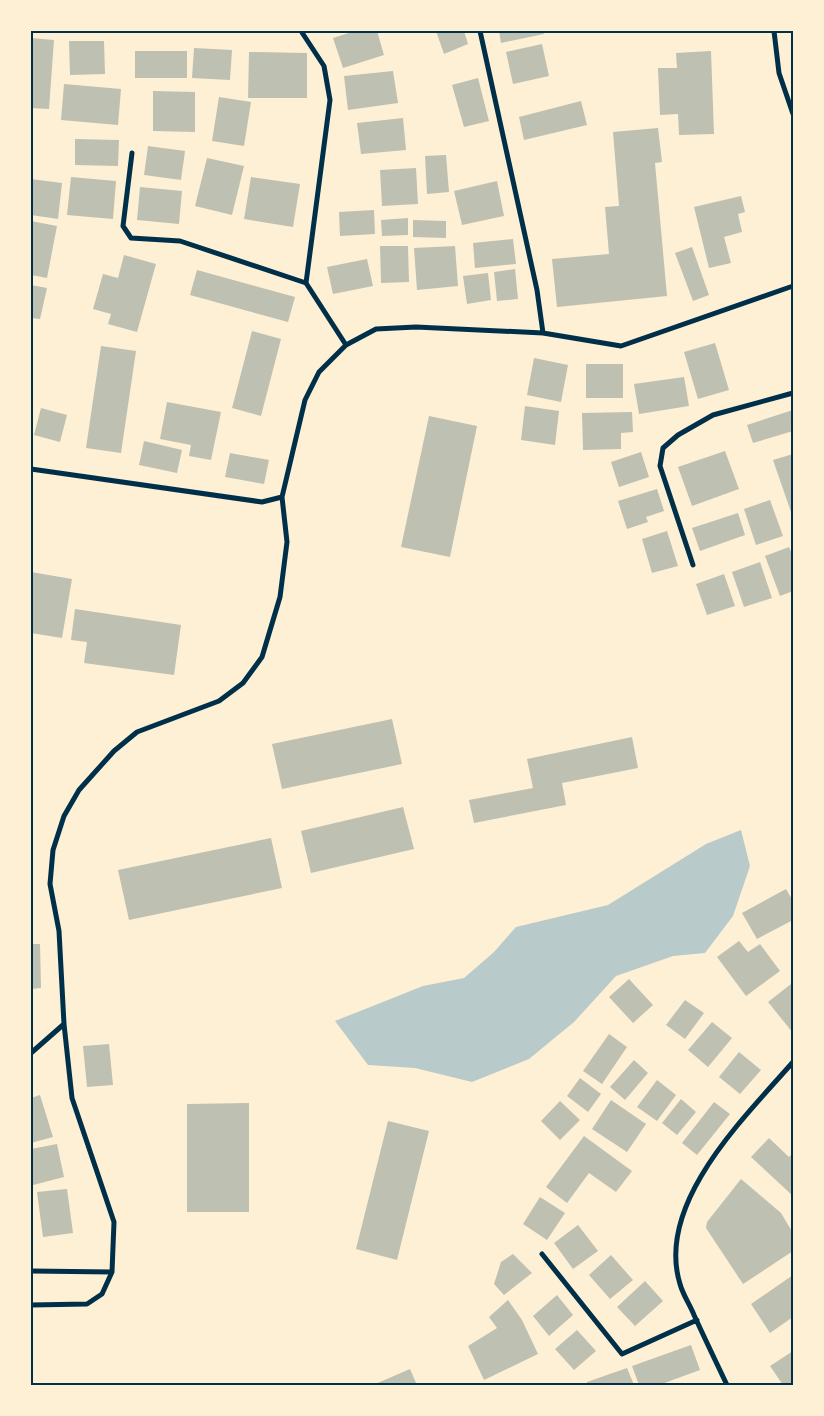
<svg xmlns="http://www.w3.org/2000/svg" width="824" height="1416" viewBox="0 0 824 1416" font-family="'IBM Plex Serif',serif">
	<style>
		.green { fill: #b9caca }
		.building { fill: #bec0b2 }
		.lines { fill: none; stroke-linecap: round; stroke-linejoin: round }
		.minor { stroke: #003049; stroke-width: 5 }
		.neatline { fill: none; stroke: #003049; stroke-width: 2 }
	</style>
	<rect width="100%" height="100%" fill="#fdf0d5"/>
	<!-- green -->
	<path class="green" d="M741,830L750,866L733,916L705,953L673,956L616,976L574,1022L529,1059L472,1082L415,1068L368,1065L335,1021L423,986L464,978L494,952L516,927L608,905L706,844Z"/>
	<!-- building -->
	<path class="building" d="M355,31H377L384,55L343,68L333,38Z
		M436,31H464L468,44L444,54Z
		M499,31H543L544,34L501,43Z
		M31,38L54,40L49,109L31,108Z
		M69,41H104L105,74L70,75Z
		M542,44L549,76L513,84L506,52Z
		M194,48L232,50L230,80L192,78Z
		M135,51H187V78H135Z
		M711,51L714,134L679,135L678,114L660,115L658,68H677L676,53Z
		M249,52L307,53V98H248Z
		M393,71L398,103L348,110L344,76Z
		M478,78L489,121L464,127L452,85Z
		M64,84L121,89L118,125L61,120Z
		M153,91L195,92V132L153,131Z
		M219,97L251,102L244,146L212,141Z
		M581,101L587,125L524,140L519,117Z
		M403,118L406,150L361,154L357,123Z
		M658,128L662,162L655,163L667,296L557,307L552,259L609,254L605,207L619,206L613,132Z
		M75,139L119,140L118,166L75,165Z
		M148,146L185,151L181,180L144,175Z
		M446,155L449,192L427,194L425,156Z
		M207,158L244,166L232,215L195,206Z
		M416,168L418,204L382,206L380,170Z
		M71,177L116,181L113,219L67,215Z
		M251,177L300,184L293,227L244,219Z
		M31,179L62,183L58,219L31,215Z
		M497,181L504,216L462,225L454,191Z
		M140,187L182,191L179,224L137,220Z
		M741,196L745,212L738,214L742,232L724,237L731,263L709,268L694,207Z
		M374,210L375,234L340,236L339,212Z
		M408,218V235L382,236L381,220Z
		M413,220L446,221V238L413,237Z
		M31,221L57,226L47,278L31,275Z
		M513,239L516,264L475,268L473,243Z
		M380,246H408L409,282L381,283Z
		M455,246L458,286L417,290L414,248Z
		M692,247L709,295L693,301L675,253Z
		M124,255L156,264L137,332L108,324L111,314L93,309L103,274L118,278Z
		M367,259L373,286L333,294L327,267Z
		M515,269L518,299L497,301L494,272Z
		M197,270L295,297L288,322L190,295Z
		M488,273L491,300L467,304L463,276Z
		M31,285L47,288L40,319L31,318Z
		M252,331L281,339L261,416L232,408Z
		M715,343L729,390L698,399L684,352Z
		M101,346L136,351L121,453L86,448Z
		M534,358L568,365L561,402L527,395Z
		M586,364H623V398H586Z
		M684,377L689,406L639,414L634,384Z
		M167,402L221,412L211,460L189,456L191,445L160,439Z
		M525,406L559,411L555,445L521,440Z
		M41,408L67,415L60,442L34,435Z
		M793,410V431L753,443L747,425Z
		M632,412L633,432L621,433V449L583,450L582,413Z
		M429,416L477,426L450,557L401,547Z
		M144,441L182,450L177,473L139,465Z
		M725,451L739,489L692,506L678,467Z
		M641,452L649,477L619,487L611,462Z
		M230,453L269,460L264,484L225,477Z
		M793,454V515H792L773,460Z
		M657,489L664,511L646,517L648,522L627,529L618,501Z
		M770,500L783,536L756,545L744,509Z
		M738,513L745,535L700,551L692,528Z
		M667,531L678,566L652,573L642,539Z
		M789,547L793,556V591L780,596L765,556Z
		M760,562L772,598L744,607L732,572Z
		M31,572L72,579L62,638L31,633Z
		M724,574L735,606L707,615L696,584Z
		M75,609L181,625L174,675L84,663L87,642L71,640Z
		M392,719L402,764L282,789L272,744Z
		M632,737L638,768L562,783L566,805L474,823L469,800L533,788L527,759Z
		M403,807L414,849L311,873L301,831Z
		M271,838L282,888L129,920L118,870Z
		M786,889L793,901V920L757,939L742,913Z
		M739,941L748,952L760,944L780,971L746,996L717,957Z
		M31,944H40L41,988L31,989Z
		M629,979L653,1005L633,1023L609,997Z
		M791,984L793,985V1033L768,1002Z
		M685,1000L704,1013L685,1039L666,1025Z
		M712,1022L732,1038L708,1067L688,1050Z
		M609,1034L627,1047L602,1084L583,1071Z
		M109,1044L113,1085L87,1087L83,1046Z
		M739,1052L761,1070L740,1094L719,1077Z
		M634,1060L648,1073L625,1100L610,1087Z
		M580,1078L601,1094L588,1112L567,1096Z
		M657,1080L676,1095L657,1121L637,1107Z
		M40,1095L53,1137L31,1143V1098Z
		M681,1099L696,1112L677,1135L662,1123Z
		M611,1100L646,1124L627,1152L592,1129Z
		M560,1101L580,1120L560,1140L541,1121Z
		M714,1102L730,1114L697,1155L682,1143Z
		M249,1103V1212H187V1104Z
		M388,1121L429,1131L397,1260L356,1249Z
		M584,1136L632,1171L616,1192L589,1173L567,1203L546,1187Z
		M769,1138L789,1157L791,1155L793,1156V1196L751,1157Z
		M57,1144L64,1177L33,1185L31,1149Z
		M741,1179L781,1213L793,1233V1251L743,1284L706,1228L707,1222Z
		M67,1189L73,1233L43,1237L37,1192Z
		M540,1197L565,1213L547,1240L523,1224Z
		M578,1225L598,1251L573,1269L554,1243Z
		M513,1254L532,1273L504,1295L494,1284L501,1262Z
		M611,1255L633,1280L610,1299L589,1275Z
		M793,1275V1317L770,1333L751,1304Z
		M645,1281L663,1301L635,1326L617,1307Z
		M557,1295L573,1315L549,1336L533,1316Z
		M508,1300L522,1320L538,1354L484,1380L468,1346L497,1328L489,1317Z
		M577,1330L596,1351L574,1370L555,1349Z
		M691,1345L700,1370L659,1385H639L632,1366Z
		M793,1351V1385H783L770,1366Z
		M627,1368L634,1385H588L587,1382Z
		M410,1369L417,1385H373Z"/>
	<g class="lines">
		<!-- minor -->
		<path class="minor" d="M301,31L324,66L330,100L306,283
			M480,31L537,290L543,333
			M774,31L779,73L793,114
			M132,153L123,226L131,238L180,241L306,283L346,345
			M31,469L262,502L282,497L305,400L319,372L346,345L376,329L416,327L543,333L621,346L793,286
			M693,565L660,466L663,448L678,435L713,415L793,393
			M31,1053L64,1024
			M542,1254L622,1354L697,1320
			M31,1271L112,1272
			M31,1305L87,1304L102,1294L112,1272L114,1222L72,1098L64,1024L59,931L50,884L53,850L64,816L79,790L114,751L137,732L219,701L243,683L262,657L280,597L287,542L282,497
			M727,1385C716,1362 705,1339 694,1315C690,1305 683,1295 680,1284C655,1203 745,1117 793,1062"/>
	</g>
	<!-- border -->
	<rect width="824" height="1416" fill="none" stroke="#fdf0d5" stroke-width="65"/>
	<rect x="32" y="32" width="760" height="1352" class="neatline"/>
</svg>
